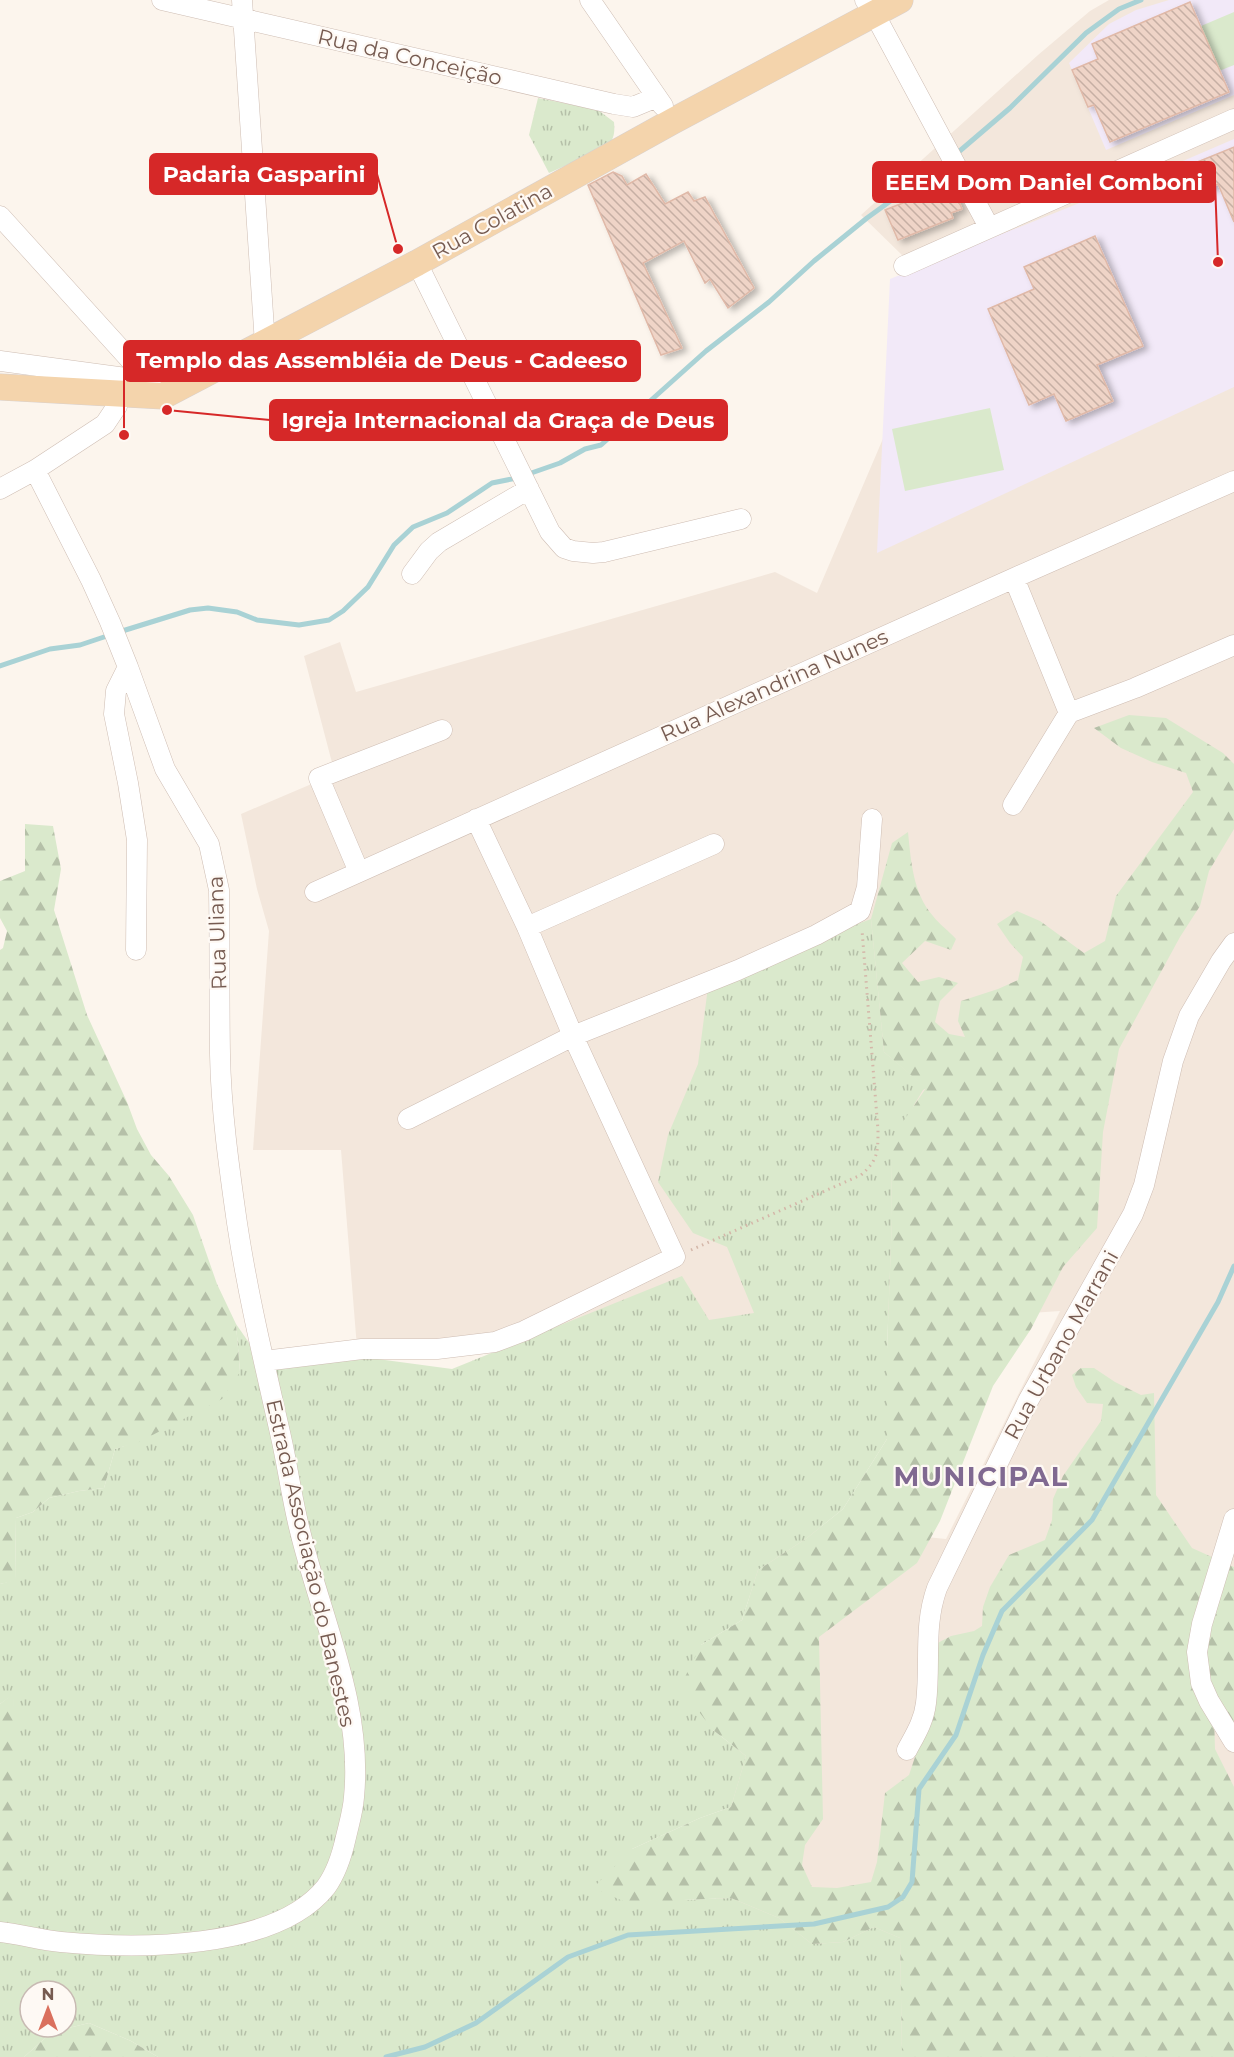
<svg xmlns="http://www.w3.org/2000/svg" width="1234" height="2057" viewBox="0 0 1234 2057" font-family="Montserrat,sans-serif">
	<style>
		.residential { fill: #f3e7dc }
		.education { fill: #f2e9f8 }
		.grass { fill: url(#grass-tufts); fill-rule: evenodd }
		.forest { fill: url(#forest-firs) }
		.pitch { fill: #dae9cc }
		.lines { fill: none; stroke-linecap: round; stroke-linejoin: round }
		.stream { stroke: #a9d2d5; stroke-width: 5 }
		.building { fill: url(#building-back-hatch); stroke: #e0b9a8; stroke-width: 1.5; filter: url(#shadow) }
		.minor-casing { stroke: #cebdb3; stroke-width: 21 }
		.major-casing { stroke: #d9d1ce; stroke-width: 27 }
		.path { stroke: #d4b7a9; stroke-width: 3; stroke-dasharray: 1.5 4.5; stroke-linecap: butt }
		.minor { stroke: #fff; stroke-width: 20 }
		.major { stroke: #f4d4ac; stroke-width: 26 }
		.labels { text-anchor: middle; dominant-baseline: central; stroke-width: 4.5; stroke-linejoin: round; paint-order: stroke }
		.street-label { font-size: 21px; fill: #765b51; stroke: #fef9f4 }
		.district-label { font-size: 27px; font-weight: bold; letter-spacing: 1.5px; fill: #806991; stroke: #fef9f4 }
		.leader { fill: none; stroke: #d62828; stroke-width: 2 }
		.callout-dot { fill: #d62828; stroke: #fef9f4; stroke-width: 2 }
		.callout { fill: #d62828; stroke: #d62828; stroke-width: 2 }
		.callout-label { font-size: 22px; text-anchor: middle; font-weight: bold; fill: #fff }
	</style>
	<defs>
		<pattern id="grass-tufts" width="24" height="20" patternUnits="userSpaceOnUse" patternTransform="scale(1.5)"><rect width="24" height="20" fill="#dae9cc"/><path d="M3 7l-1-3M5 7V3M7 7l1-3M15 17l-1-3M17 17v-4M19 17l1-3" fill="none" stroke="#b5c0a8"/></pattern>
		<pattern id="forest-firs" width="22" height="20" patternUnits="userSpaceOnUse" patternTransform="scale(1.5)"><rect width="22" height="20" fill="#dae9cc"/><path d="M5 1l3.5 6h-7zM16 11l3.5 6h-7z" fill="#b5c0a8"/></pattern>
		<pattern id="building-back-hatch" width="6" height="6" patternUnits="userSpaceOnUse" patternTransform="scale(1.5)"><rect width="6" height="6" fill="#efd4c7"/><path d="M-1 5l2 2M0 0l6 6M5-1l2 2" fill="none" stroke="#c6afa4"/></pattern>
		<filter id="shadow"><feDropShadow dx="5" dy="3" stdDeviation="3" flood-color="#0004"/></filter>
	</defs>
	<rect width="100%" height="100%" fill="#fcf5ed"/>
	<!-- residential -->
	<path class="residential" d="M1109,0H1234V2057H892L714,1917L758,1520L946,1539L1060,1311L358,1360L341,1150H253L269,931L257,889L241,814L335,774L304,656L340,642L356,692L775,572L817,593L944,296L861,215L1038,55L1090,11Z"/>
	<!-- education -->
	<path class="education" d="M1169,0H1234V95L1106,150L1069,63L1109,24L1136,10Z
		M1234,139V387L877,553L890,279L1169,167Z"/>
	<!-- grass -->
	<path class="grass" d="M538,98L598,110L614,122C615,133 614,139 607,147L549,173L529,135Z
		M871,919L884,1052L927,1088L923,1090L914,1105L891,1162L892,1218L887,1349V1439L843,1509L807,1538L758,1570L742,1620L701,1645L713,1730L746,1756L731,1807L700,1818L632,1849L684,1900L731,1898L779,1918L812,1944L843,1942L874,1927L900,1938L902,2057H158L131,2041L89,2023L52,2032L24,2057H0V1936L14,1694L0,1704V1584L15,1580L16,1518L33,1512L49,1498L79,1491L104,1488L115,1449C162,1435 200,1401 240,1372L236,1324L252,1347L273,1356L318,1351L452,1369L682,1276L709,1320L754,1313L727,1247L693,1233L658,1182L668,1135L698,1064L708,987L811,941ZM30,1991H66V2027H30Z"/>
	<!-- forest -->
	<path class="forest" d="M1129,715L1166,718L1223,753L1234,764V829L1209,871L1200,906L1180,937L1119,1049L1103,1132L1097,1228L1063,1267L1031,1329L993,1386L940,1521L917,1563L819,1637L823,1819L805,1845L802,1865L812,1887L837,1888L871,1882L877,1862L885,1793L909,1775L930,1712V1647L951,1636L974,1631L982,1626L983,1607L990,1587L1009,1555L1045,1540L1052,1520L1053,1499L1063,1476L1101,1421L1103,1404L1087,1403L1076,1387L1072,1375L1081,1368H1094L1115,1382L1141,1395L1154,1393L1156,1495L1192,1548L1234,1567V1722L1216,1712L1214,1715L1215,1749L1234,1787V2057H902L900,1938L874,1927L843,1942L812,1944L779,1918L731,1898L684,1900L637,1907L593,1888L632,1849L700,1818L731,1807L746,1756L713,1730L680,1687L701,1645L742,1620L758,1570L807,1538L843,1509L887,1439V1349L892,1218L891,1162L896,1132L926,1088L884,1052L871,919L892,843L908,832C911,861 913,893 933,916C939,924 949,931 956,939L951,950L925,941L902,963L918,982L939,977L958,983L940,1001L935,1022L949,1034L965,1037L958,1021L961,1001L998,989L1018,980L1023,957L1010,943L997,924L1017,911L1040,921L1084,953L1105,941L1116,896L1193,792L1186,773L1152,762L1121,748L1094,728Z
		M25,824L53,826L61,869L54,910L87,1015L127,1102L137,1129L151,1155L169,1176L193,1215L217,1284L236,1324L240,1372L222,1399L139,1442L115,1449L104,1488L79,1491L49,1498L33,1512L16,1518L15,1581L0,1584V950L3,948L7,931L0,918V881L25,871Z
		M14,1693L13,1937L0,1936V1704Z
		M89,2023L131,2041L158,2057H24L52,2032Z"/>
	<!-- pitch -->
	<path class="pitch" d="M1234,12V65L1219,71L1192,39L1204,34L1201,26Z
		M990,408L1004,470L905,491L892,429Z"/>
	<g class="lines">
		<!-- stream -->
		<path class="stream" d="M955,155L1010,108L1086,33L1119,9L1141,0
			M119,632L190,610L208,608L237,612L257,620L299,625L329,620L343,611L368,587L394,545L413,527L447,513L492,483L517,478L560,463L585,449L601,445L706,351L769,302L814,261L867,218L947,160
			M0,666L50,649L80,645L110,635
			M386,2057L425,2047L476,2023L568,1957L628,1935L814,1924L888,1907L903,1897L912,1882L919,1789L956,1735L983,1655L1002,1611L1092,1520L1218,1302L1234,1266"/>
	</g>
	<!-- building -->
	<path class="building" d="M1190,2L1229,92L1110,142L1094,105L1088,107L1072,70L1098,59L1092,44Z
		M1234,147V222L1218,184L1207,189L1195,163Z
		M613,172L622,176L627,185L646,174L665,204L688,192L694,201L705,197L754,288L728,308L710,279L705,283L684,241L643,263L682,348L661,355L588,185Z
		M941,188L944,194L954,190L962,209L951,213L953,218L898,240L885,210Z
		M1095,236L1143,346L1097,365L1113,401L1066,421L1054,394L1029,405L988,309L1034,289L1024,267Z"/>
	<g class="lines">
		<!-- minor casing -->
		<g class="minor-casing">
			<path id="minor" d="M162,0L614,104L633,107L657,97
				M242,0L265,344
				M590,0L663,106
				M865,0L875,15L989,227
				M0,216L163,396
				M417,263L550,532L564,548L573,551L593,553L604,552L741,519
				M904,266L1234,119
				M0,361L148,381
				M0,489L35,470L105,424L117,406L119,394
				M412,574L429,551L439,542L529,489
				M128,667L116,691L114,714L128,783L137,840L136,950
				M1069,713L1135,688L1234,645
				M1013,805L1069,713L1014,578
				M359,872L319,778L442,730
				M315,892L1014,578L1234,481
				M527,927L714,844
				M408,1119L573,1036L738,970L816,935L860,911L867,887L872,819
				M264,1361L362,1349H437L495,1342L524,1331L675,1257L573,1036L527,927L476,819
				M1234,1519L1202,1624L1197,1652L1201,1683L1209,1701L1234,1742
				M907,1750C915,1735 924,1721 926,1703C931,1663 923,1627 937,1588L1028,1401L1133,1214L1144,1185L1173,1061L1189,1016L1221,961L1234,943
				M0,1932C20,1934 40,1940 61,1942C135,1949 275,1951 326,1887C337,1872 342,1855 346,1837C349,1824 353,1811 354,1797C363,1705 321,1618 300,1531C292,1500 288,1468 281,1437C265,1366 248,1296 237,1223C229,1167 221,1110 220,1054C219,999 220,944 219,890L209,844L165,769L128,667L110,622L91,580L35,470"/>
		</g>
		<!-- major casing -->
		<g class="major-casing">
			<path id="major" d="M0,387L163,396L417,263L673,121L900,0"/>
		</g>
		<!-- path -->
		<path class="path" d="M691,1250L861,1175C878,1160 878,1152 878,1130L862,930"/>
		<!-- minor -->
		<use href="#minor" class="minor"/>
		<!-- major -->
		<use href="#major" class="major"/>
	</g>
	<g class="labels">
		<!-- street labels -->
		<g class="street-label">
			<text transform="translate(410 57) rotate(13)">Rua da Conceição</text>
			<text transform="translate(492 221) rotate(-29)">Rua Colatina</text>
			<text transform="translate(774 685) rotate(-24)">Rua Alexandrina Nunes</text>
			<text transform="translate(217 933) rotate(-92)">Rua Uliana</text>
			<text transform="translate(1061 1345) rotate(-61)">Rua Urbano Marrani</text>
			<text transform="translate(311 1563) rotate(77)">Estrada Associação do Banestes</text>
		</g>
		<!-- district labels -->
		<g class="district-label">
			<text x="981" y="1476">MUNICIPAL</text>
		</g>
	</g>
	<!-- callouts -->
	<path class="leader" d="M398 249L377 174M1218 262L1215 182M124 435L124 361M167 410L270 420"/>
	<g class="callout-dot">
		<circle cx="398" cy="249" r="6"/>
		<circle cx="1218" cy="262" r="6"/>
		<circle cx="124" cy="435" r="6"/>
		<circle cx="167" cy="410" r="6"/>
	</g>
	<g class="callout">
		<rect x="150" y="154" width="227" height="40" rx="6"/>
		<rect x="873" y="162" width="342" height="40" rx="6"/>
		<rect x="124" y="341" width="516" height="40" rx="6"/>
		<rect x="270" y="400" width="457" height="40" rx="6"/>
	</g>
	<g class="callout-label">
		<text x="264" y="182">Padaria Gasparini</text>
		<text x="1044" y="190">EEEM Dom Daniel Comboni</text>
		<text x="382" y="368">Templo das Assembléia de Deus - Cadeeso</text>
		<text x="498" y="428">Igreja Internacional da Graça de Deus</text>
	</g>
	<!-- north arrow -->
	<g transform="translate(48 2009)"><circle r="28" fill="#fef9f4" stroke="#c8bab3" stroke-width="1.5"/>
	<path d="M0-4.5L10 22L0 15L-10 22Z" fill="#da705d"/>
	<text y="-9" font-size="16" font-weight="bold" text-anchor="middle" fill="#765b51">N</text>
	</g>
</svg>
